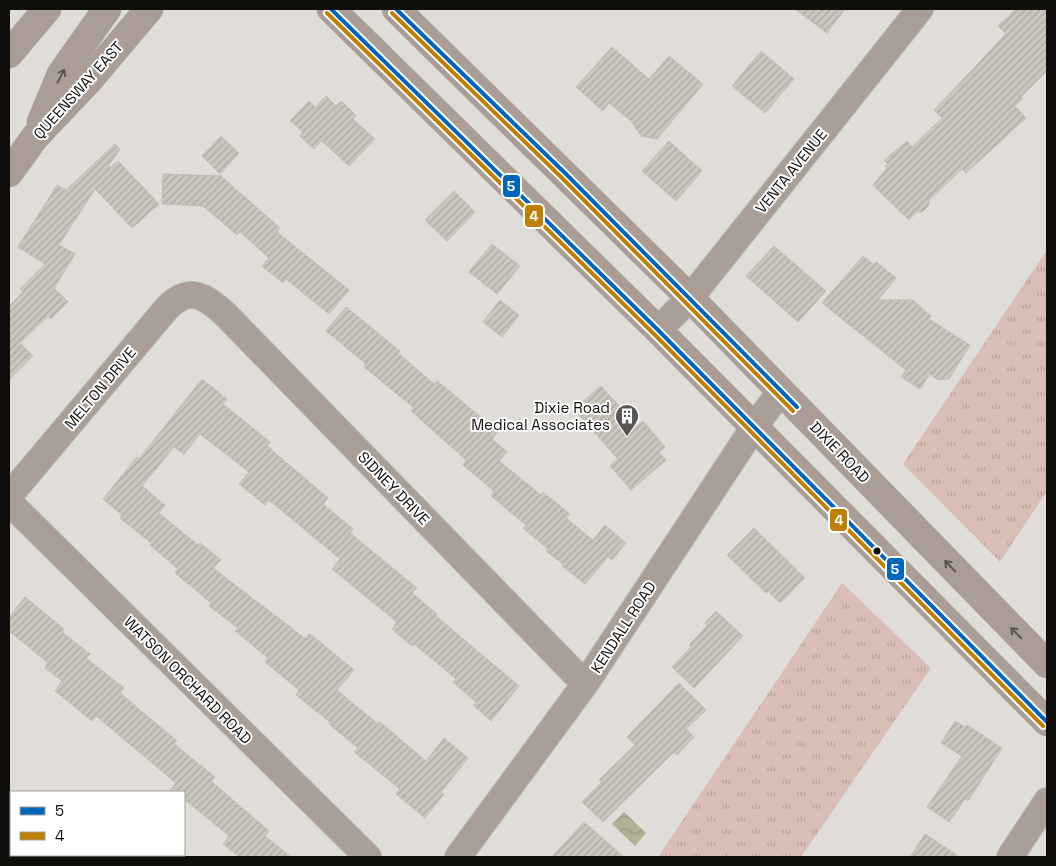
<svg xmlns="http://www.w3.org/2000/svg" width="1056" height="866" viewBox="0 0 1056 866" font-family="'Space Grotesk',sans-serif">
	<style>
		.grass { fill: url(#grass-tufts) }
		.water { fill: url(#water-waves) }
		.building { fill: url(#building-hatch); stroke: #c0bdba }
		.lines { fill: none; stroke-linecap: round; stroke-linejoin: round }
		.street-casing { stroke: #bab7b4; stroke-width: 28 }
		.secondary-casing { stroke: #bab7b4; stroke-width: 29 }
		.street { stroke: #aa9f97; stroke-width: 26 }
		.secondary { stroke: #a99d95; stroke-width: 28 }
		.bus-1-casing { stroke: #fff; stroke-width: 8 }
		.bus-2-casing { stroke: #fff; stroke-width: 8 }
		.bus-1 { stroke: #0065bd; stroke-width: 4 }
		.bus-2 { stroke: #bd8003; stroke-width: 4 }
		.oneway { stroke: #5c5650 }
		.bus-dot { fill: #100e0b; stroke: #fff; stroke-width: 2 }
		.labels { text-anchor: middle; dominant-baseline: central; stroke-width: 4; stroke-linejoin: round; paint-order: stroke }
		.street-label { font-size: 15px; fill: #100e0b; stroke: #fff }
		.poi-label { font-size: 15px; fill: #100e0b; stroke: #fff; text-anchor: end }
		.line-badge { stroke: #fff; stroke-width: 2 }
		.badge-label { font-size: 14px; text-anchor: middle; font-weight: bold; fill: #fff }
	</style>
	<defs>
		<pattern id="grass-tufts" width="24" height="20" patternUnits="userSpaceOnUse" patternTransform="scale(1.25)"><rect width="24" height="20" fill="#d8beb6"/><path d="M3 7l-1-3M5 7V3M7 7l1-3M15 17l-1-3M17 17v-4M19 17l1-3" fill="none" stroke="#b8a29b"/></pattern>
		<pattern id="water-waves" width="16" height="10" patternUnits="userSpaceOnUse" patternTransform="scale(1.25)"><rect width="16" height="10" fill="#b0b293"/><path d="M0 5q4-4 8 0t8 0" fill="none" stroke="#96987d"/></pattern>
		<pattern id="building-hatch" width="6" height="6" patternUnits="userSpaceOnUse" patternTransform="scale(1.25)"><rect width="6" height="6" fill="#cac6bc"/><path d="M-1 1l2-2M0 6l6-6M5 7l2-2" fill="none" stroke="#aca9a0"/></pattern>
	</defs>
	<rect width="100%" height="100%" fill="#e0dcd8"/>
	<!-- grass -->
	<path class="grass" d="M1047,250V491L1000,562L903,464Z
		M842,583L931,668L801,857H658Z"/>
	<!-- water -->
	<path class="water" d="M624,812L646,833L635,846L612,824Z"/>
	<!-- building -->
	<path class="building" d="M795,9H845L827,33Z
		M1016,9H1047V71L1021,97L1023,98L1015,106L1026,118L966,173L962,169L928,201L929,205L922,212H917L909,220L873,185L887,168L885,166L888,164L884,160L907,141L912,147L942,118L934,110L1006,34L998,26Z
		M612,47L649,79L669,56L703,84L657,139L641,136L631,121L609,103L603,111L576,87Z
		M761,51L794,79L765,113L732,86Z
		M326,96L336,106L341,101L356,115L353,119L375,139L349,166L322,141L314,149L300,136L303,132L290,121L309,101L315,107Z
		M221,136L239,153L220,174L202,156Z
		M669,141L702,171L676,201L642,171Z
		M115,144L120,149L109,165L111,167L118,161L159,204L132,228L95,189L59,245L75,254L54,288L68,302L51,319L48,316L20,343L33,356L9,380V306L23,292L20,289L45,264L18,247L57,185L66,190Z
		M163,174L221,176L280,228L277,232L349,290L329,314L286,279L283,283L262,266L269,258L240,232L237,235L203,206L162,204Z
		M454,191L475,212L447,241L425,220Z
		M492,244L520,266L497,294L469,272Z
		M774,246L826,291L798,322L746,276Z
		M863,256L874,265L876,262L896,278L878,300H913L931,316L929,319L970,345L949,379L938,380L930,374L920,389L901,377L906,370L822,303Z
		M500,300L519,315L502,337L483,322Z
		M346,307L400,351L398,353L434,384L437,381L498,431L492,439L507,452L499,461L541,495L543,492L570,514L566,518L593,540L605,525L626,543L612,560L608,557L585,584L562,566L563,564L546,551L548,549L523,528L526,525L491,496L494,491L463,465L466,460L411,411L414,408L364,367L366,364L326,331Z
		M202,379L227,399L223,404L270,442L267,446L328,498L323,504L353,529L350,533L417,588L412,593L437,614L436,616L519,686L491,721L473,705L476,702L453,682L456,679L414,644L412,646L392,629L397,622L332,569L340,559L269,500L265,505L239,484L249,472L200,434L184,454L174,447L142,486L165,505L159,513L198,545L200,543L221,560L213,568L306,639L309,634L314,637L354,670L337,690L378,724L380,722L426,761L444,738L468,758L441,792L444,794L425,818L396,794L400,789L354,752L358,748L329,724L330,722L296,695L299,690L265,662L268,658L235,631L238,628L209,606L211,603L175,573L178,569L150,545L151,543L120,518L122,515L103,499L137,457L139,459Z
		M601,386L637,426L643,421L665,447L659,452L666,460L631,490L610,466L618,459L574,409Z
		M754,528L805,578L780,603L768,591L766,593L727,555Z
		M25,597L64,629L62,632L90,654L86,658L124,688L120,693L177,741L174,744L215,777L211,781L269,831L265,836L291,857H239L223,844L229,836L184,799V792H169L176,783L96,716L92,721L55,691L62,681L45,668L48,663L9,631V617Z
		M716,611L743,636L694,688L672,667L691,647L689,645L707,626L705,623Z
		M679,683L706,710L686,729L694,737L677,755L674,752L603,822L582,802L602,782L599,780L635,745L627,737Z
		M955,721L965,727L967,725L1002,748L968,801L965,799L949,822L927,807L962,756L941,743Z
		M584,822L624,857H552Z
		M925,834L960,857H910Z"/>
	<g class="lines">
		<!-- street casing -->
		<g class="street-casing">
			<path id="street" d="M658,330L690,298L920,9
				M9,496L167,308C190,285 205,296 226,315L585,684
				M9,502L368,857
				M458,857L585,684L754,427L781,391
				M1010,857L1047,801"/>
		</g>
		<!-- secondary casing -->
		<g class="secondary-casing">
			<path id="secondary" d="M331,9L658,330L1047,722
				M396,9L690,298L1047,664
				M9,54L47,9
				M41,122L61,74L107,9
				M9,173L35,137L90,79L149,9"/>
		</g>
		<!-- street -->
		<use href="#street" class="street"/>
		<!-- secondary -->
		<use href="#secondary" class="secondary"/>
		<!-- bus-1 casing -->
		<g class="bus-1-casing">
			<path id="bus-1" d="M331,9L658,330L1047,722
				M396,9L565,173L797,407"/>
		</g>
		<!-- bus-2 casing -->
		<g class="bus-2-casing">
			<path id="bus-2" d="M327,13L654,334L1043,726
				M392,13L561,177L793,411"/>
		</g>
		<!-- bus-1 -->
		<use href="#bus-1" class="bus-1"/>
		<!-- bus-2 -->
		<use href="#bus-2" class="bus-2"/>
	</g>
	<!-- one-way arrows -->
	<defs><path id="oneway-shaft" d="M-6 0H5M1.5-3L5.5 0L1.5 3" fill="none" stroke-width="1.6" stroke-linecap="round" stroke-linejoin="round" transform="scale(1.25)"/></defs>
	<g class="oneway">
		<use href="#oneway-shaft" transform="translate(61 76) rotate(-62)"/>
		<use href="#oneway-shaft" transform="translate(950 566) rotate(-134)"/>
		<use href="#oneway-shaft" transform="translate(1016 633) rotate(-135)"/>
	</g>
	<!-- icons -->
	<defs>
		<g id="building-pin" transform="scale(1.25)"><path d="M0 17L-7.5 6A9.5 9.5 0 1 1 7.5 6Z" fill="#595653" stroke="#fff"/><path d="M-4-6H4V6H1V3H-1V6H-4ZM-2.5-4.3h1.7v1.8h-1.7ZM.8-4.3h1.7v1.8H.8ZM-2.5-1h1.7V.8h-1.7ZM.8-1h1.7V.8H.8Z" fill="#fff"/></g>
	</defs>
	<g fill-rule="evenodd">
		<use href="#building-pin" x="627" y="416"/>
	</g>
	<!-- markers -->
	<circle class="bus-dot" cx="877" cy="551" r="4.5"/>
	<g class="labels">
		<!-- street labels -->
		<g class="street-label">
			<text transform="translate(78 90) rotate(-48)">QUEENSWAY EAST</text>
			<text transform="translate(791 171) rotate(-51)">VENTA AVENUE</text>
			<text transform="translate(100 388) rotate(-50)">MELTON DRIVE</text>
			<text transform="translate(840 452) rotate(46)">DIXIE ROAD</text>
			<text transform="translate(394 488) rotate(46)">SIDNEY DRIVE</text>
			<text transform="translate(623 627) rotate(-57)">KENDALL ROAD</text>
			<text transform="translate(188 680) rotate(45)">WATSON ORCHARD ROAD</text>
		</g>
		<!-- poi labels -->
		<g class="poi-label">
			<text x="610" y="407">Dixie Road<tspan x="610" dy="17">Medical Associates</tspan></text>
		</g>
	</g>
	<g class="line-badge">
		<rect x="502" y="174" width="19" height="24" rx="5" fill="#0065bd"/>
		<rect x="524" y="204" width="20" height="24" rx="5" fill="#bd8003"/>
		<rect x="829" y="508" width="19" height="24" rx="5" fill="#bd8003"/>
		<rect x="886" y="557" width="19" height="24" rx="5" fill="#0065bd"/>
	</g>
	<g class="badge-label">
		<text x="511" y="191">5</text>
		<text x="534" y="221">4</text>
		<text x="839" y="525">4</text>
		<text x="895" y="574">5</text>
	</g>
	<!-- border -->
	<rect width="1056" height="866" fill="none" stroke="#100e0b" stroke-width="20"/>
	<!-- legend -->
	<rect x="10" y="791" width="175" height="65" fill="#ffffff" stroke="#9f9f9d"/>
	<rect x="20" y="807" width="25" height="8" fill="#0065bd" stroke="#9f9f9d"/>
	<text x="55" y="816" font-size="15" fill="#100e0b">5</text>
	<rect x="20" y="832" width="25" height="8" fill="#bd8003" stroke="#9f9f9d"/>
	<text x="55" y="841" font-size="15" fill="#100e0b">4</text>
</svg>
